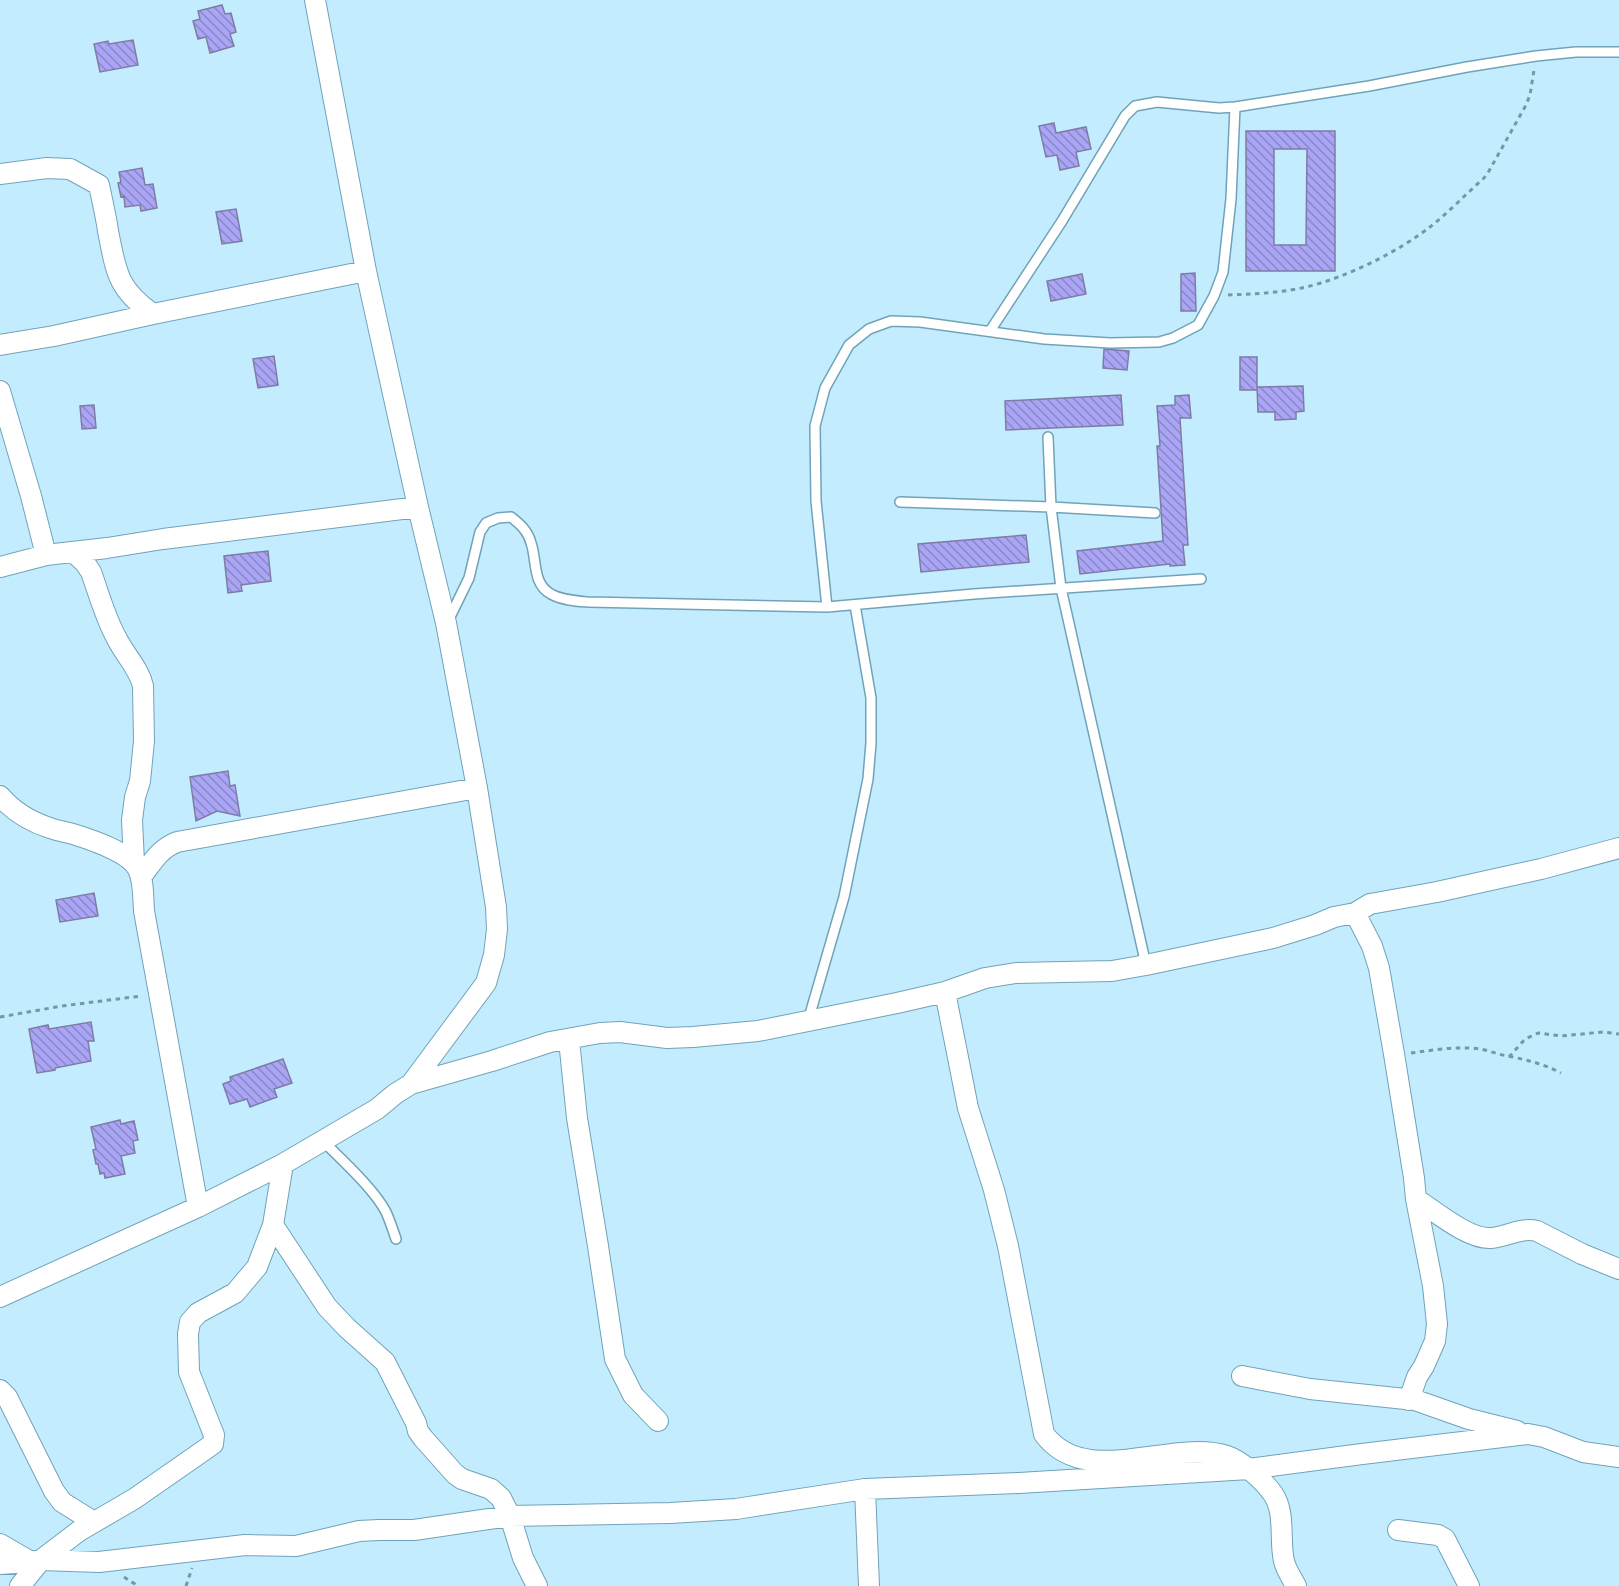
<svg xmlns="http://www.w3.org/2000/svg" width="1619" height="1586" viewBox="0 0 1619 1586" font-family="'Roboto Condensed',sans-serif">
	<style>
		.building { fill: url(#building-back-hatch); stroke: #7e7ca5; stroke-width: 1.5; fill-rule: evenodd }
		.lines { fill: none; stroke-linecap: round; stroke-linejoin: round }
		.lane-casing { stroke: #70a3b8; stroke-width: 12 }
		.street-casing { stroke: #70a3b8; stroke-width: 22 }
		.path { stroke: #7697a4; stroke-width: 3; stroke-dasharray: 4.5 4.5; stroke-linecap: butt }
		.lane { stroke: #fff; stroke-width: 9 }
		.street { stroke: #fff; stroke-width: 20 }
	</style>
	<defs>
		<pattern id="building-back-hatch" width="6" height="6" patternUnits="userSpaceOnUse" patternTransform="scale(1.5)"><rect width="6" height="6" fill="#aaa5f5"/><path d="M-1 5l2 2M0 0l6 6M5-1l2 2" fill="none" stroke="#8a87c8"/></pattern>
	</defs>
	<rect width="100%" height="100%" fill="#c3edff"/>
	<!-- building -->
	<path class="building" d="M222,5L225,14L231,13L236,32L230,34L234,46L210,53L206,37L198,39L193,21L200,19L198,11Z
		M133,40L138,65L100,72L94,44L108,41L109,44Z
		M1054,123L1056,133L1086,127L1091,149L1076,152L1079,166L1060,170L1057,155L1046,157L1039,126Z
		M1246,131H1335V271H1246ZM1274,149H1307L1306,245H1274Z
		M142,168L145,185L153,184L157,208L141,211L140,205L125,207L124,196L121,197L118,183L121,182L119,172Z
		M236,209L242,241L222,244L216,212Z
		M1195,273L1196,311H1181V274Z
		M1082,274L1086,294L1051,301L1047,281Z
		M1104,349L1129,351L1127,370L1103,368Z
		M274,356L278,385L258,388L253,359Z
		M1240,357H1257V390H1240Z
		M1303,386L1304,411L1296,412V419L1275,420V412H1258L1257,387Z
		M1121,395L1123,425L1006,430L1005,401Z
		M1189,395L1191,418H1180L1188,545H1183L1185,565L1170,566V564L1080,574L1077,551L1163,541L1157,446H1160L1157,406L1175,405V396Z
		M94,405L96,428L82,429L80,406Z
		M1026,535L1029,562L921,572L918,544Z
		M268,551L271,581L241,585L242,591L228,593L224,556Z
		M228,771L230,786L235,785L240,816L217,811L196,821L190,777Z
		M94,893L98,916L60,922L56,900Z
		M91,1022L94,1041H88L91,1061L55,1068V1070L37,1073L29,1029L48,1025L49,1029Z
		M283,1059L292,1083L274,1089L277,1097L250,1107L247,1099L230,1104L223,1084L231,1081L230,1077Z
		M120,1120L121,1124L134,1121L138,1140L133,1141L135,1153L121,1156L125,1174L105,1178L104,1173L100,1174L98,1164H96L93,1150L96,1149L91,1127Z"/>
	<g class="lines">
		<!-- lane casing -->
		<g class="lane-casing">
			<path id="lane" d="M990,331L1062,221L1125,116L1135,106L1157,102L1219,108L1235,107L1369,86L1467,67L1536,56L1576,52H1619
				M1048,437L1051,507L1061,588L1146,965
				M900,502L1051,507L1155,513
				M827,607L816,501L815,426L825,388L849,345L869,329L891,321L920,322L1044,339L1110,343L1159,342L1173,338L1198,325L1214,296L1223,272L1231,199L1235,107
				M448,621L469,578L480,532L486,523L498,518L511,517C520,524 528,531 531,543C537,559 532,584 551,594C561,600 576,601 588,602L827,607L974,594L1201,579
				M808,1021L844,897L868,779L871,743V698L855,605
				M323,1141C342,1160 374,1189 386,1212C390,1221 393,1230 396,1239"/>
		</g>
		<!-- street casing -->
		<g class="street-casing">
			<path id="street" d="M0,174L47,168L70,169L99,185C102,200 106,216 108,231C116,271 117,289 153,314
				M0,345L54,336L153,314L366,271
				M0,391L31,496L46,555
				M73,552L85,563L91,572C99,594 105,617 116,637C124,654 139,668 143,686L144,741L140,781L135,797L132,820L134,863
				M0,567L46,555L107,548L163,539L418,507
				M0,796C13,811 31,822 50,828C58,831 66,832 73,834C92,840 129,852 138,869C144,881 143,898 144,911L198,1207
				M141,877C152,863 159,849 177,842L477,788
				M1355,913L1372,946L1379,968L1394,1054L1414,1178L1416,1199L1433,1286L1437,1324L1435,1341L1424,1366L1417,1377L1409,1400
				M945,992L968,1108L994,1190L1008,1246L1044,1434C1085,1490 1172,1438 1227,1456C1242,1461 1264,1481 1273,1494C1286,1513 1279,1540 1284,1561C1286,1570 1292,1578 1296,1586
				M569,1040L577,1118L598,1246L615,1359L633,1395L658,1421
				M411,1084L492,1061L550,1042L600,1033L620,1032L667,1038L693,1037L758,1031L897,1003L945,992L985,978L1016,973L1112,971L1146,965L1273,938L1315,925L1334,917L1355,913L1370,904L1437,892L1541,869L1619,848
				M1416,1199C1435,1211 1469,1240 1491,1238C1507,1237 1520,1227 1537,1231L1582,1254L1619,1269
				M273,1225L327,1307L347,1328L385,1362L416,1423L418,1431L423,1438L455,1474L462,1479L491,1489L501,1498L510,1516L523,1558L537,1586
				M0,1297L198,1207L283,1164L377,1109L395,1094L411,1084L486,983L494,955L497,929L496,907L477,788L446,623L418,507L366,271L315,0
				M1242,1376L1310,1389L1415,1400L1469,1419L1517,1431
				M0,1390L7,1397L54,1491L62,1502L94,1522
				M865,1489L869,1586
				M1398,1530L1438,1535L1445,1539L1469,1586
				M0,1544L31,1562
				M0,1564L31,1562L41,1560L99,1562L245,1545L296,1546L359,1531L379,1530H414L510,1516L670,1513L736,1509L865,1489L1019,1483L1249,1469L1362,1454L1528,1434L1544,1437L1583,1452L1619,1457
				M20,1586L41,1560L79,1531L134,1499L213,1444L214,1435L189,1372L188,1334L190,1322L198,1313L235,1293L257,1267L273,1225L283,1164"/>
		</g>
		<!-- path -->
		<path class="path" d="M1228,295C1254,294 1280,293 1306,287C1345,278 1398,252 1430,227C1449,212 1466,194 1484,178L1489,171L1526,105L1530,95L1534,70
			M0,1017L62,1006L141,996
			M1411,1053C1435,1050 1461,1045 1485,1050C1493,1052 1500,1055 1508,1056C1527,1060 1544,1064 1561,1073
			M1509,1057L1525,1039L1538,1033L1561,1036L1603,1032L1619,1034
			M124,1577L138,1586
			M186,1586L192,1568"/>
		<!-- lane -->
		<use href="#lane" class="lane"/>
		<!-- street -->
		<use href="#street" class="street"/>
	</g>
</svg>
